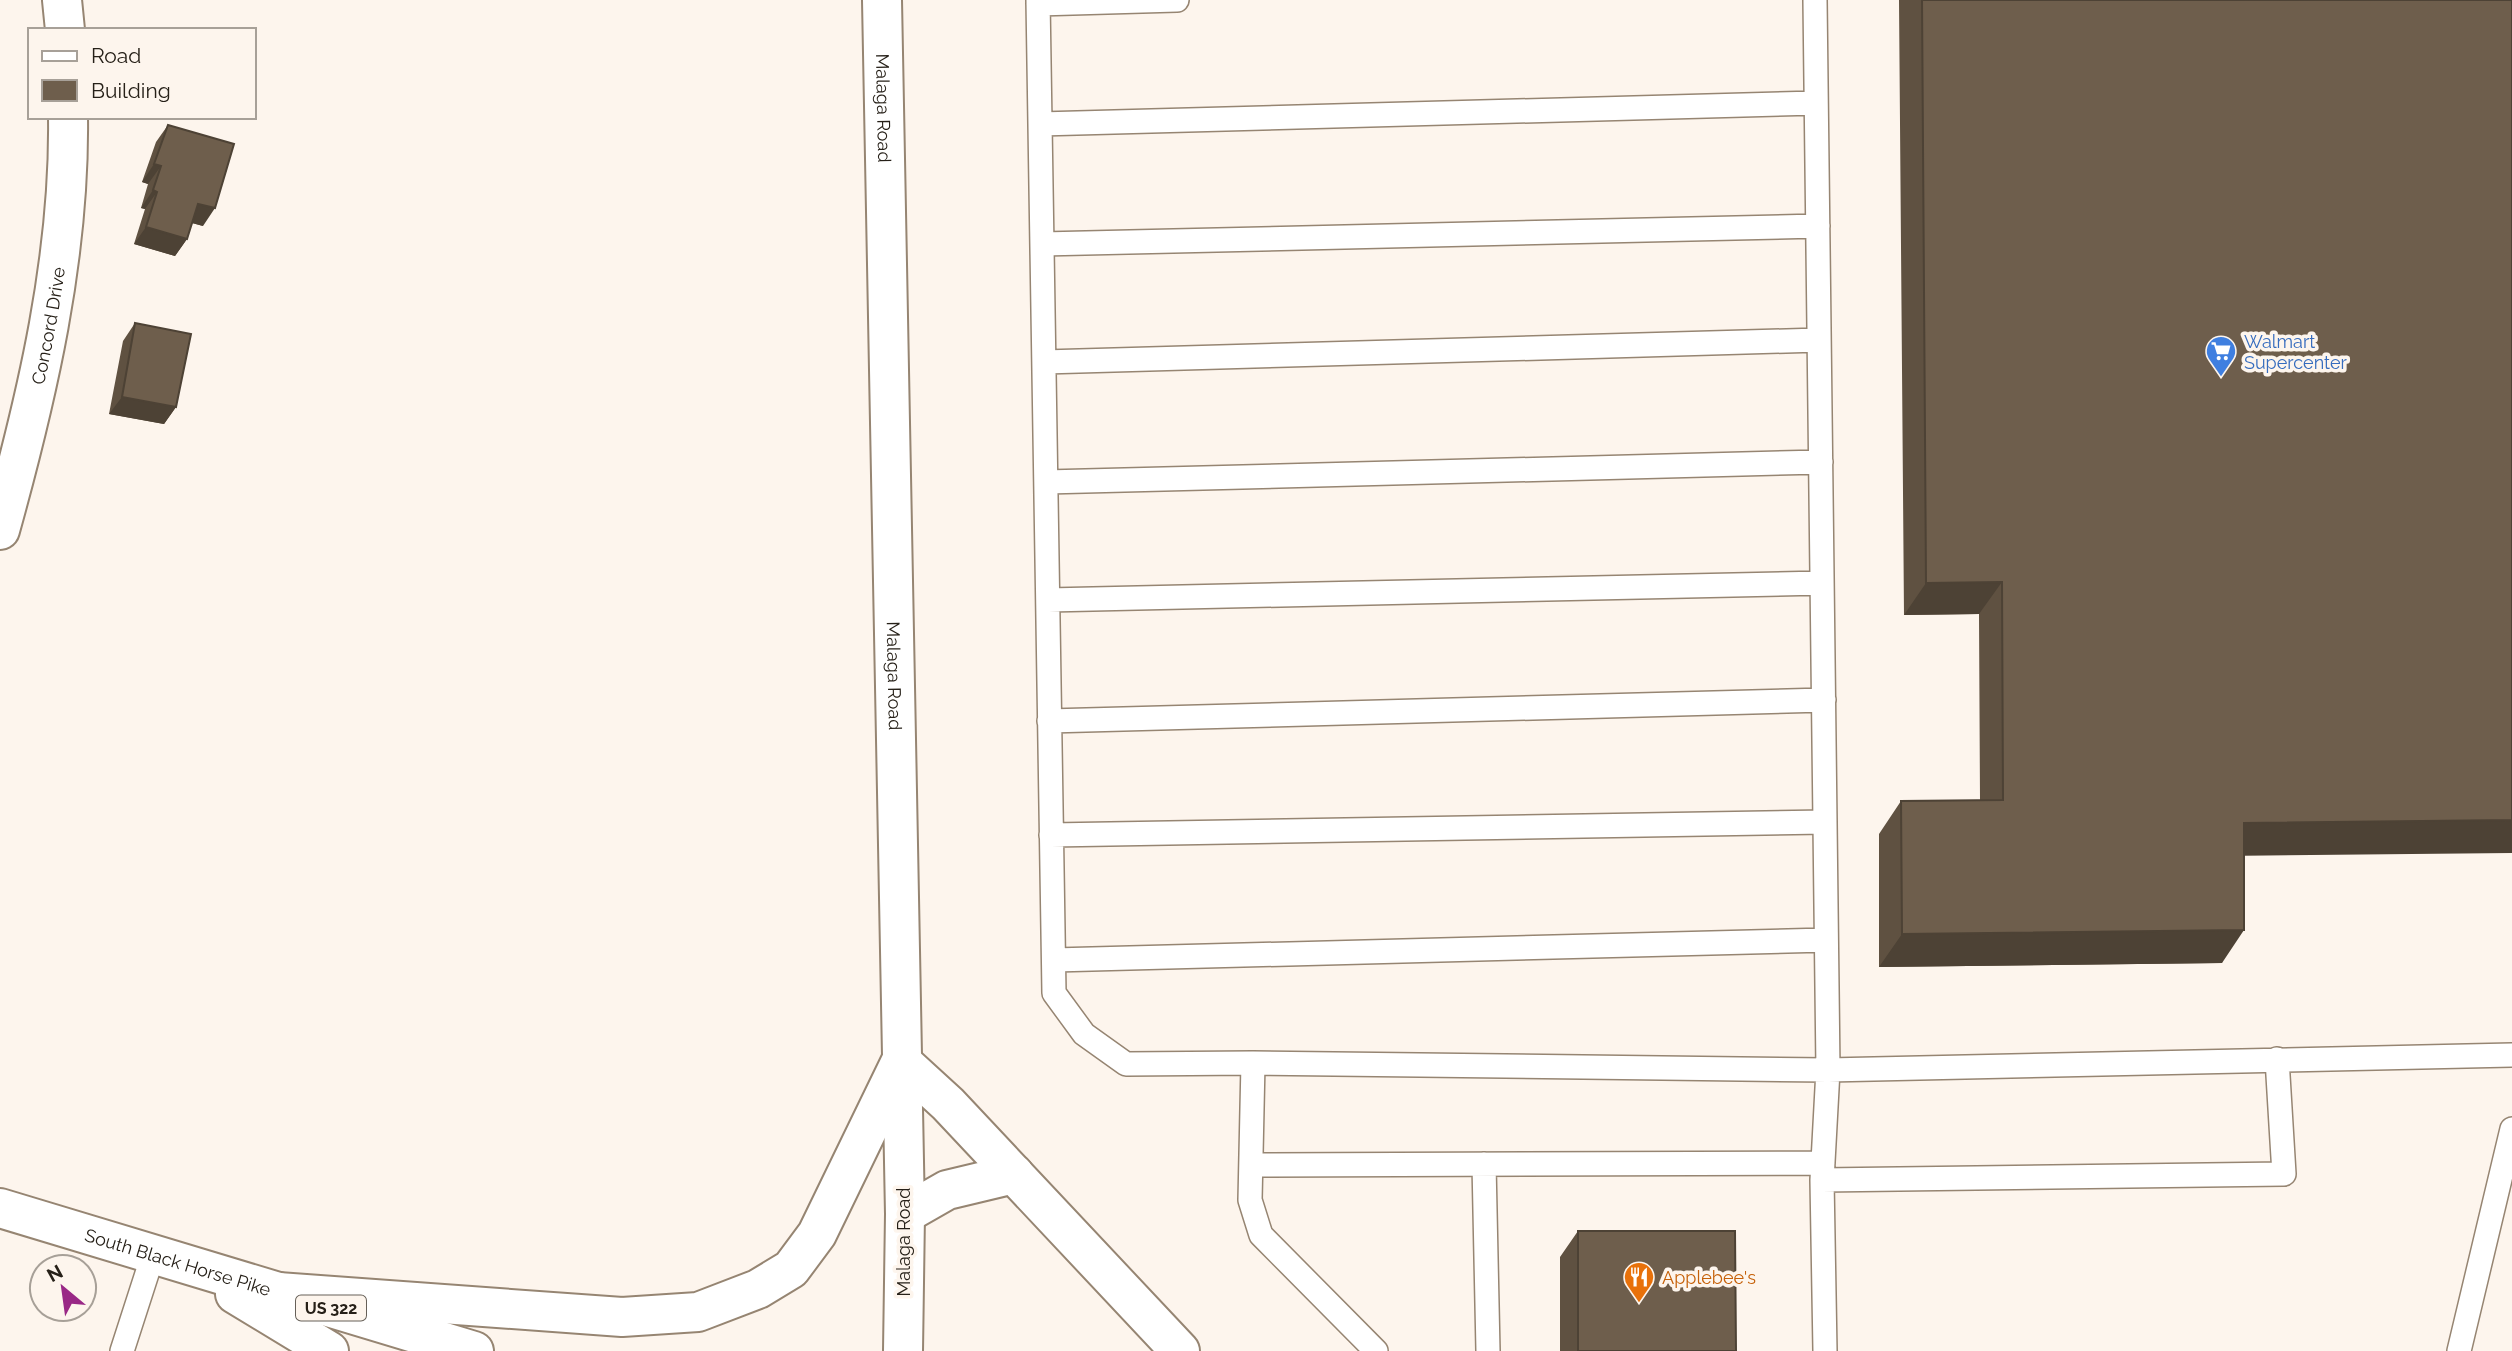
<svg xmlns="http://www.w3.org/2000/svg" width="2512" height="1351" viewBox="0 0 2512 1351" font-family="Raleway,sans-serif">
	<style>
		.lines { fill: none; stroke-linecap: round; stroke-linejoin: round }
		.service-casing { stroke: #968572; stroke-width: 26 }
		.minor-casing { stroke: #968572; stroke-width: 42 }
		.secondary-casing { stroke: #968572; stroke-width: 42 }
		.trunk-casing { stroke: #968572; stroke-width: 42 }
		.service { stroke: #fff; stroke-width: 23 }
		.minor { stroke: #fff; stroke-width: 38 }
		.secondary { stroke: #fff; stroke-width: 38 }
		.trunk { stroke: #fff; stroke-width: 38 }
		.wall { fill: #5f5141 }
		.shaded-wall { fill: #4d4235 }
		.building { fill: #6e5e4c; stroke: #4d4235; stroke-width: 2 }
		.labels { text-anchor: middle; dominant-baseline: central; stroke-width: 7; stroke-linejoin: round; paint-order: stroke }
		.shield { fill: #fdf5ed; stroke: #666058; stroke-width: 2 }
		.shield-label { font-size: 16px; font-weight: bold; fill: #262018 }
		.street-label { font-size: 18px; fill: #262018; stroke: #fdf5ed }
		.shop-label { font-size: 18px; fill: #366cbe; stroke: #fdf5ed; text-anchor: start }
		.food-label { font-size: 18px; fill: #c56008; stroke: #fdf5ed; text-anchor: start }
	</style>
	<rect width="100%" height="100%" fill="#fdf5ed"/>
	<g class="lines">
		<!-- service casing -->
		<g class="service-casing">
			<path id="service" d="M1038,0L1054,993L1084,1034L1126,1064L1253,1063
				M1815,0L1828,1070L2512,1055
				M1038,4L1177,0
				M1040,124L1816,103
				M1042,244L1818,226
				M1044,362L1819,340
				M1046,482L1821,462
				M1048,600L1822,583
				M1049,721L1824,700
				M1051,835L1825,822
				M1054,960L1826,940
				M1484,1164L1488,1351
				M1251,1165L1823,1163
				M122,1351L153,1255
				M1376,1351L1261,1235L1250,1200L1253,1063L1828,1070L1822,1180
				M1825,1351L1822,1180L2284,1174L2277,1059
				M2459,1351L2512,1129"/>
		</g>
		<!-- minor casing -->
		<g class="minor-casing">
			<g id="minor">
				<path d="M62,0L65,30"/>
				<path id="s1" d="M0,530C37,397 70,257 68,117"/>
			</g>
		</g>
		<!-- secondary casing -->
		<g class="secondary-casing">
			<g id="secondary">
				<path id="s2" d="M882,0L905,1214L903,1351"/>
			</g>
		</g>
		<!-- trunk casing -->
		<g class="trunk-casing">
			<g id="trunk">
				<path id="s3" d="M0,1208L474,1351"/>
				<path d="M905,1214L947,1190L1014,1174"/>
				<path d="M278,1292L622,1317L698,1312L758,1289L791,1269L817,1234L901,1061L948,1104L1180,1351"/>
				<path d="M235,1294L329,1351"/>
			</g>
		</g>
		<!-- service -->
		<use href="#service" class="service"/>
		<!-- minor -->
		<use href="#minor" class="minor"/>
		<!-- secondary -->
		<use href="#secondary" class="secondary"/>
		<!-- trunk -->
		<use href="#trunk" class="trunk"/>
	</g>
	<!-- wall -->
	<path class="wall" d="M1899,0H2512L2244,856L2222,963L1879,967V834L1901,801L1980,800L1979,614L1904,615Z
		M168,125L203,226L192,223L187,239L175,256L134,244L145,209L141,208L148,184L142,182L156,142Z
		M135,323L176,407L164,424L109,414L123,341Z
		M1578,1231L1736,1351H1560V1257Z"/>
	<!-- shaded-wall -->
	<path class="shaded-wall" d="M154,164L161,166L148,184L142,182Z
		M153,190L157,192L145,209L141,208Z
		M198,204L215,208L203,226L185,221Z
		M146,227L187,239L175,256L134,244Z
		M122,397L176,407L164,424L109,414Z
		M2002,582L1979,614L1904,615L1926,583Z
		M2512,820V853L2221,856L2244,823Z
		M2244,930L2222,963L1879,967L1902,934Z"/>
	<!-- building -->
	<path class="building" d="M1922,0H2512V820L2244,823V930L1902,934L1901,801L2003,800L2002,582L1926,583Z
		M168,125L234,144L215,208L198,204L187,239L146,227L157,192L153,190L161,166L154,164Z
		M135,323L191,334L176,407L122,397Z
		M1578,1231H1735L1736,1351H1578Z"/>
	<!-- icons -->
	<defs>
		<g id="supermarket-pin" transform="scale(1.575)"><path d="M0 17L-7.5 6A9.5 9.5 0 1 1 7.5 6Z" fill="#3f7fe0" stroke="#fdf5ed"/><path d="M-6-5.5h2.5l.6 2H6L4.5 2H-2.5L-4.4-4H-6ZM-1.5 3.2a1.3 1.3 0 1 0 .1 0ZM3 3.2a1.3 1.3 0 1 0 .1 0Z" fill="#fff"/></g>
		<g id="restaurant-pin" transform="scale(1.575)"><path d="M0 17L-7.5 6A9.5 9.5 0 1 1 7.5 6Z" fill="#e8710a" stroke="#fdf5ed"/><path d="M-5-6h1v4h1v-4h1v4h1v-4h1v5L-1.5 .5V6h-2V.5L-5-1ZM5-6V6H3V1.5H1.5Q1.5-4 5-6Z" fill="#fff"/></g>
	</defs>
	<g fill-rule="evenodd">
		<use href="#supermarket-pin" x="2221" y="351"/>
		<use href="#restaurant-pin" x="1639" y="1277"/>
	</g>
	<g class="labels">
		<!-- shield labels -->
		<rect class="shield" x="296" y="1295.5" width="70" height="25" rx="5"/>
		<g class="shield-label">
			<text x="331" y="1308">US 322</text>
		</g>
		<!-- street labels -->
		<g class="street-label">
			<text stroke="none"><textPath href="#s2" startOffset="108">Malaga Road</textPath></text>
			<text stroke="none"><textPath href="#s1" startOffset="210">Concord Drive</textPath></text>
			<text stroke="none"><textPath href="#s2" startOffset="676">Malaga Road</textPath></text>
			<text transform="translate(903 1242) rotate(-90)">Malaga Road</text>
			<text stroke="none"><textPath href="#s3" startOffset="186">South Black Horse Pike</textPath></text>
		</g>
		<!-- shop labels -->
		<g class="shop-label">
			<text x="2244" y="341">Walmart<tspan x="2244" dy="21">Supercenter</tspan></text>
		</g>
		<!-- food labels -->
		<g class="food-label">
			<text x="1662" y="1277">Applebee's</text>
		</g>
	</g>
	<!-- legend -->
	<rect x="28" y="28" width="228" height="91" fill="#fdf5ed" stroke="#a7a098" stroke-width="2"/>
	<rect x="42" y="51" width="35" height="10" fill="#ffffff" stroke="#a7a098" stroke-width="2"/>
	<text x="91" y="63" font-size="21" fill="#262018">Road</text>
	<rect x="42" y="80" width="35" height="21" fill="#6e5e4c" stroke="#a7a098" stroke-width="2"/>
	<text x="91" y="98" font-size="21" fill="#262018">Building</text>
	<!-- north arrow -->
	<g transform="translate(63 1288) rotate(331)"><circle r="33" fill="#fdf5ed" stroke="#a7a098" stroke-width="2"/>
	<path d="M0-5L12 26L0 18L-12 26Z" fill="#992886"/>
	<text y="-10" font-size="19" font-weight="bold" text-anchor="middle" fill="#262018">N</text>
	</g>
</svg>
